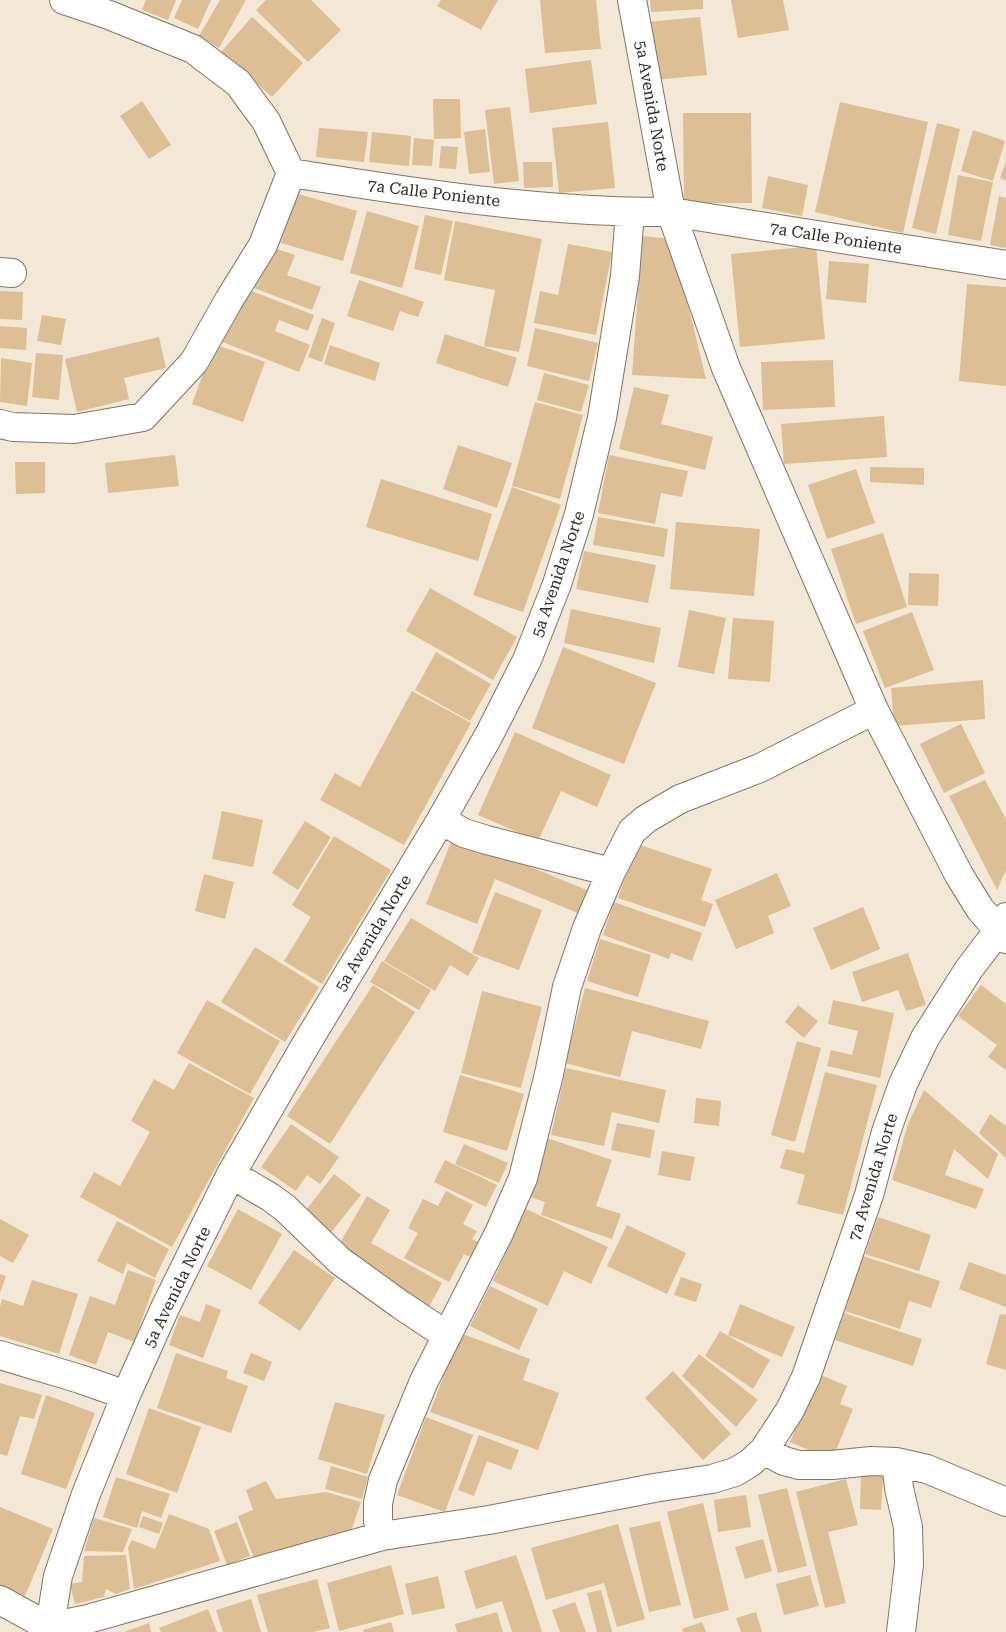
<svg xmlns="http://www.w3.org/2000/svg" width="1006" height="1632" viewBox="0 0 1006 1632" font-family="'Roboto Serif',serif">
	<style>
		.building { fill: #dcbf94 }
		.lines { fill: none; stroke-linecap: round; stroke-linejoin: round }
		.minor-casing { stroke: #817666; stroke-width: 30 }
		.tertiary-casing { stroke: #817666; stroke-width: 30 }
		.minor { stroke: #fff; stroke-width: 28 }
		.tertiary { stroke: #fff; stroke-width: 28 }
		.labels { text-anchor: middle; dominant-baseline: central; stroke-width: 4; stroke-linejoin: round; paint-order: stroke }
		.street-label { font-size: 16px; fill: #2e2923; stroke: #fff }
	</style>
	<rect width="100%" height="100%" fill="#f3e7d5"/>
	<!-- building -->
	<path class="building" d="M146,0H176L168,20L142,10Z
		M182,0H211L198,29L174,18Z
		M220,0H246L219,48L199,36Z
		M266,0H311L341,30L308,62L256,10Z
		M441,0H498L481,30L437,6Z
		M540,0H596L601,49L545,53Z
		M650,0H703V9L651,12Z
		M731,0H783L789,30L738,38Z
		M252,17L303,63L272,97L221,52Z
		M700,17L707,75L654,80L648,22Z
		M591,60L597,104L530,113L525,69Z
		M433,99H460L461,138L434,139Z
		M142,101L171,145L149,159L120,116Z
		M840,102L928,122L903,233L815,212Z
		M510,107L519,181L494,184L485,110Z
		M683,113H751L752,203H684Z
		M608,122L615,188L559,193L552,128Z
		M937,123L960,129L936,234L912,228Z
		M319,128L368,132L364,162L316,157Z
		M485,129L490,172L469,174L464,132Z
		M973,130L1005,141L993,181L961,171Z
		M372,132L411,136L409,166L369,162Z
		M414,138L434,140L432,166L412,165Z
		M441,146L458,147L456,169L439,168Z
		M1006,161V181L1000,178Z
		M523,162H552L553,187L524,188Z
		M958,175L993,182L981,241L948,235Z
		M768,176L808,185L802,216L762,208Z
		M295,193L357,211L343,261L281,243Z
		M999,196L1006,198V248L990,245Z
		M367,211L419,226L402,288L350,273Z
		M425,215L453,221L441,275L414,269Z
		M455,221L542,239L519,352L484,346L495,290L444,280Z
		M642,236L672,239L706,379L632,375Z
		M568,244L612,252L596,335L534,323L540,291L558,295Z
		M816,246L825,339L740,347L731,254Z
		M277,249L295,255L287,275L321,287L312,310L254,288L266,255L274,257Z
		M829,261L869,264L866,303L826,299Z
		M359,280L424,302L418,317L400,311L393,331L347,316Z
		M967,284L1006,287V386L959,381Z
		M241,287L314,315L308,331L279,320L275,331L310,345L299,372L220,341Z
		M0,291L23,292L22,320L0,319Z
		M42,315L66,319L61,345L37,341Z
		M322,318L335,323L322,362L308,357Z
		M0,326L27,328L26,350L0,348Z
		M535,328L598,343L589,381L527,366Z
		M445,334L517,358L508,387L436,363Z
		M159,337L166,368L124,378L129,399L77,412L65,359Z
		M214,344L265,362L243,422L192,404Z
		M330,345L380,363L375,381L324,364Z
		M36,353L63,355L59,400L32,397Z
		M1,358L32,363L27,406L0,402Z
		M833,360L835,407L763,410L761,362Z
		M544,373L589,385L581,412L537,400Z
		M634,387L669,395L661,424L713,437L705,470L619,449Z
		M535,402L583,415L560,499L512,486Z
		M884,416L887,457L784,464L781,424Z
		M458,445L512,463L497,508L443,489Z
		M175,455L179,486L108,493L105,463Z
		M609,455L688,471L682,497L661,493L655,524L598,513Z
		M15,462H45V493L16,494Z
		M870,467L924,468V485L870,482Z
		M856,469L875,523L827,539L808,485Z
		M381,479L492,514L478,561L366,527Z
		M512,487L561,505L523,612L473,595Z
		M598,517L668,529L664,557L593,545Z
		M676,522L760,529L754,596L670,589Z
		M883,533L907,607L856,624L831,549Z
		M584,551L656,565L648,603L576,589Z
		M909,573L939,574L938,606L908,605Z
		M430,588L517,637L493,680L406,631Z
		M571,609L661,628L654,663L564,643Z
		M689,610L726,618L714,674L678,667Z
		M912,612L934,670L885,688L863,631Z
		M733,618L774,621L770,682L728,679Z
		M563,647L656,683L624,764L532,728Z
		M436,652L491,684L470,721L415,690Z
		M983,680L985,719L894,726L891,688Z
		M412,691L471,723L404,845L320,800L335,773L360,787Z
		M961,724L985,773L944,793L920,744Z
		M515,732L611,775L597,807L561,791L538,841L478,815Z
		M985,780L1006,819V870L997,890L949,796Z
		M222,811L263,820L253,867L212,859Z
		M305,821L331,837L298,890L272,873Z
		M454,835L589,891L580,914L495,879L477,924L426,904Z
		M334,836L391,870L322,984L284,961L311,917L292,905Z
		M637,844L712,869L701,900L713,904L705,927L618,898Z
		M777,873L791,906L768,916L774,933L736,949L715,900Z
		M204,874L234,882L225,919L195,911Z
		M495,892L542,910L519,970L472,953Z
		M614,902L702,933L692,961L671,953L669,959L603,935Z
		M863,907L880,949L831,970L813,928Z
		M411,918L479,958L468,976L450,965L435,991L384,961Z
		M600,939L651,955L638,997L587,981Z
		M255,947L319,987L285,1042L221,1002Z
		M908,953L926,1005L906,1011L898,990L862,1002L852,972Z
		M382,961L431,990L419,1010L370,982Z
		M373,985L415,1012L330,1144L287,1116Z
		M981,985L1006,1004V1070L988,1057L997,1045L958,1016Z
		M585,988L709,1021L701,1049L632,1031L620,1077L565,1063Z
		M482,991L542,1007L521,1088L461,1073Z
		M207,1000L280,1041L250,1094L177,1053Z
		M833,1000L894,1013L880,1078L827,1066L831,1050L852,1055L858,1031L828,1024Z
		M798,1005L818,1021L804,1038L785,1022Z
		M797,1041L821,1048L795,1142L771,1135Z
		M189,1063L254,1098L172,1247L80,1197L94,1172L120,1186L150,1132L131,1121L154,1079L174,1090Z
		M566,1068L666,1090L659,1123L612,1112L604,1146L551,1135Z
		M825,1072L877,1085L843,1215L797,1204L805,1175L780,1168L786,1149L804,1153Z
		M460,1075L524,1094L507,1151L443,1132Z
		M924,1090L998,1154L988,1179L954,1149L945,1175L984,1189L976,1209L892,1180L908,1124Z
		M696,1098L721,1101L719,1126L694,1123Z
		M990,1114L1006,1126V1158L979,1133Z
		M617,1123L655,1130L650,1158L611,1150Z
		M291,1124L339,1157L320,1184L307,1175L296,1191L261,1167Z
		M547,1138L612,1160L596,1206L621,1214L612,1239L541,1215L545,1202L527,1196Z
		M464,1144L508,1163L499,1183L455,1164Z
		M662,1151L695,1157L690,1181L658,1175Z
		M445,1160L497,1185L486,1207L434,1182Z
		M334,1174L361,1195L329,1235L303,1214Z
		M446,1191L473,1205L463,1224L477,1231L472,1239L480,1243L472,1258L464,1254L449,1282L404,1258L418,1233L408,1228L423,1199L438,1206Z
		M367,1196L390,1210L371,1243L442,1283L429,1307L336,1250Z
		M238,1209L282,1234L251,1290L207,1266Z
		M526,1209L608,1247L591,1284L564,1271L548,1306L493,1281Z
		M878,1217L931,1235L919,1271L865,1254Z
		M0,1219L29,1235L13,1263L0,1256Z
		M117,1221L169,1249L155,1278L127,1263L123,1274L97,1261Z
		M627,1225L686,1253L667,1294L607,1266Z
		M294,1250L335,1278L300,1331L258,1303Z
		M863,1256L940,1281L931,1308L909,1301L900,1329L845,1311Z
		M969,1262L1006,1275V1307L959,1289Z
		M128,1270L156,1280L134,1342L108,1332L96,1365L69,1355L90,1296L115,1305Z
		M0,1274L6,1276L0,1293Z
		M681,1277L702,1284L696,1302L674,1295Z
		M32,1280L78,1294L59,1354L0,1336V1307L2,1299L23,1306Z
		M490,1286L538,1309L519,1350L470,1326Z
		M206,1304L221,1310L203,1358L169,1345L180,1315L200,1322Z
		M740,1304L795,1327L782,1357L728,1335Z
		M844,1313L922,1339L913,1366L835,1340Z
		M1000,1314L1006,1315V1370L986,1364Z
		M720,1331L770,1360L753,1389L705,1356Z
		M460,1333L530,1359L523,1380L559,1393L538,1450L430,1412Z
		M176,1353L228,1371L226,1378L248,1386L231,1433L157,1408Z
		M251,1353L272,1362L264,1381L243,1373Z
		M699,1354L758,1400L736,1427L682,1376Z
		M673,1371L731,1434L703,1460L645,1398Z
		M818,1374L847,1386L840,1404L853,1409L832,1460L790,1442Z
		M0,1383L42,1395L34,1419L20,1416L7,1456L0,1454Z
		M46,1395L95,1413L66,1489L21,1474Z
		M335,1402L385,1415L367,1474L318,1459Z
		M149,1408L201,1427L177,1493L126,1474Z
		M426,1417L473,1435L445,1512L397,1495Z
		M479,1435L519,1450L511,1470L487,1461L474,1496L458,1490Z
		M331,1466L368,1477L362,1499L325,1489Z
		M861,1474L883,1475L881,1510L860,1509Z
		M116,1477L170,1494L161,1518L142,1511L137,1528L103,1517Z
		M846,1479L858,1525L828,1532L846,1603L825,1608L796,1492Z
		M266,1481L276,1499L326,1492L361,1502L351,1531L255,1561L238,1516L253,1510L246,1490Z
		M787,1488L807,1566L778,1573L758,1495Z
		M746,1495L751,1527L718,1532L714,1500Z
		M703,1503L729,1610L694,1619L667,1512Z
		M0,1507L53,1529L25,1596L0,1585Z
		M169,1514L209,1529L220,1561L134,1589L128,1547L132,1540L155,1549Z
		M143,1516L163,1523L159,1534L139,1527Z
		M94,1518L132,1529L123,1552L84,1551Z
		M660,1521L681,1605L649,1612L629,1528Z
		M237,1522L250,1556L227,1565L214,1531Z
		M618,1524L645,1619L617,1627L604,1583L546,1600L531,1548Z
		M763,1539L772,1571L745,1579L735,1547Z
		M126,1555L130,1589L116,1594L106,1589L104,1597L75,1604L70,1584L82,1582L84,1556Z
		M516,1555L529,1592L542,1632H512L502,1601L476,1609L464,1571Z
		M391,1565L404,1614L339,1631L327,1583Z
		M810,1575L819,1606L784,1615L776,1584Z
		M438,1576L445,1608L412,1615L405,1584Z
		M317,1579L330,1628L313,1632H268L257,1595Z
		M601,1590L612,1632H597L587,1593Z
		M251,1599L261,1632H223L216,1610Z
		M575,1602L586,1632H560L552,1610Z
		M208,1609L217,1632H161L159,1628Z
		M497,1612L503,1632H457L455,1624Z
		M756,1612L762,1632H741L736,1618Z
		M391,1622L394,1632H364L363,1630Z
		M702,1622L706,1632H683L682,1629Z
		M149,1623L151,1632H124Z"/>
	<g class="lines">
		<!-- minor casing -->
		<g class="minor-casing">
			<path id="minor" d="M64,0L109,15L193,49L238,83L266,121L291,173
				M0,272L12,273
				M0,424L13,427L74,429L143,417L194,362L229,300L263,245L291,173C416,193 544,213 671,212L1006,265
				M441,820L464,833L487,840L611,872
				M231,1174L270,1197L285,1208L340,1261L401,1305L446,1335
				M0,1355L80,1379L126,1395
				M764,1450L784,1461L799,1465H832L871,1461L896,1462L927,1469L1006,1502
				M896,1462L899,1488L908,1527L909,1564L901,1632
				M382,1536L378,1521V1503L383,1480L424,1381L499,1233L523,1178L549,1074L567,987L587,928L611,872L632,831L646,819L680,799L760,768L874,710
				M0,1600L49,1627
				M43,1632L49,1627L88,1619L382,1536L489,1520L654,1488L712,1479L735,1472L750,1463L764,1450L790,1410L806,1377L869,1195L886,1132L903,1084L925,1038L969,969L998,931L1006,917
				M49,1632L58,1576L86,1494L126,1395L165,1308L231,1174L308,1041L441,820L489,735L527,660L557,584L579,514L602,418L625,276L630,212"/>
		</g>
		<!-- tertiary casing -->
		<g class="tertiary-casing">
			<path id="tertiary" d="M632,0L671,212L726,368L874,710L959,875L980,909L1006,939"/>
		</g>
		<!-- minor -->
		<use href="#minor" class="minor"/>
		<!-- tertiary -->
		<use href="#tertiary" class="tertiary"/>
	</g>
	<g class="labels">
		<!-- street labels -->
		<g class="street-label">
			<text transform="translate(652 106) rotate(80)">5a Avenida Norte</text>
			<text transform="translate(434 193) rotate(7)">7a Calle Poniente</text>
			<text transform="translate(836 238) rotate(9)">7a Calle Poniente</text>
			<text transform="translate(558 574) rotate(-71)">5a Avenida Norte</text>
			<text transform="translate(373 933) rotate(-59)">5a Avenida Norte</text>
			<text transform="translate(873 1177) rotate(-73)">7a Avenida Norte</text>
			<text transform="translate(177 1287) rotate(-64)">5a Avenida Norte</text>
		</g>
	</g>
</svg>
